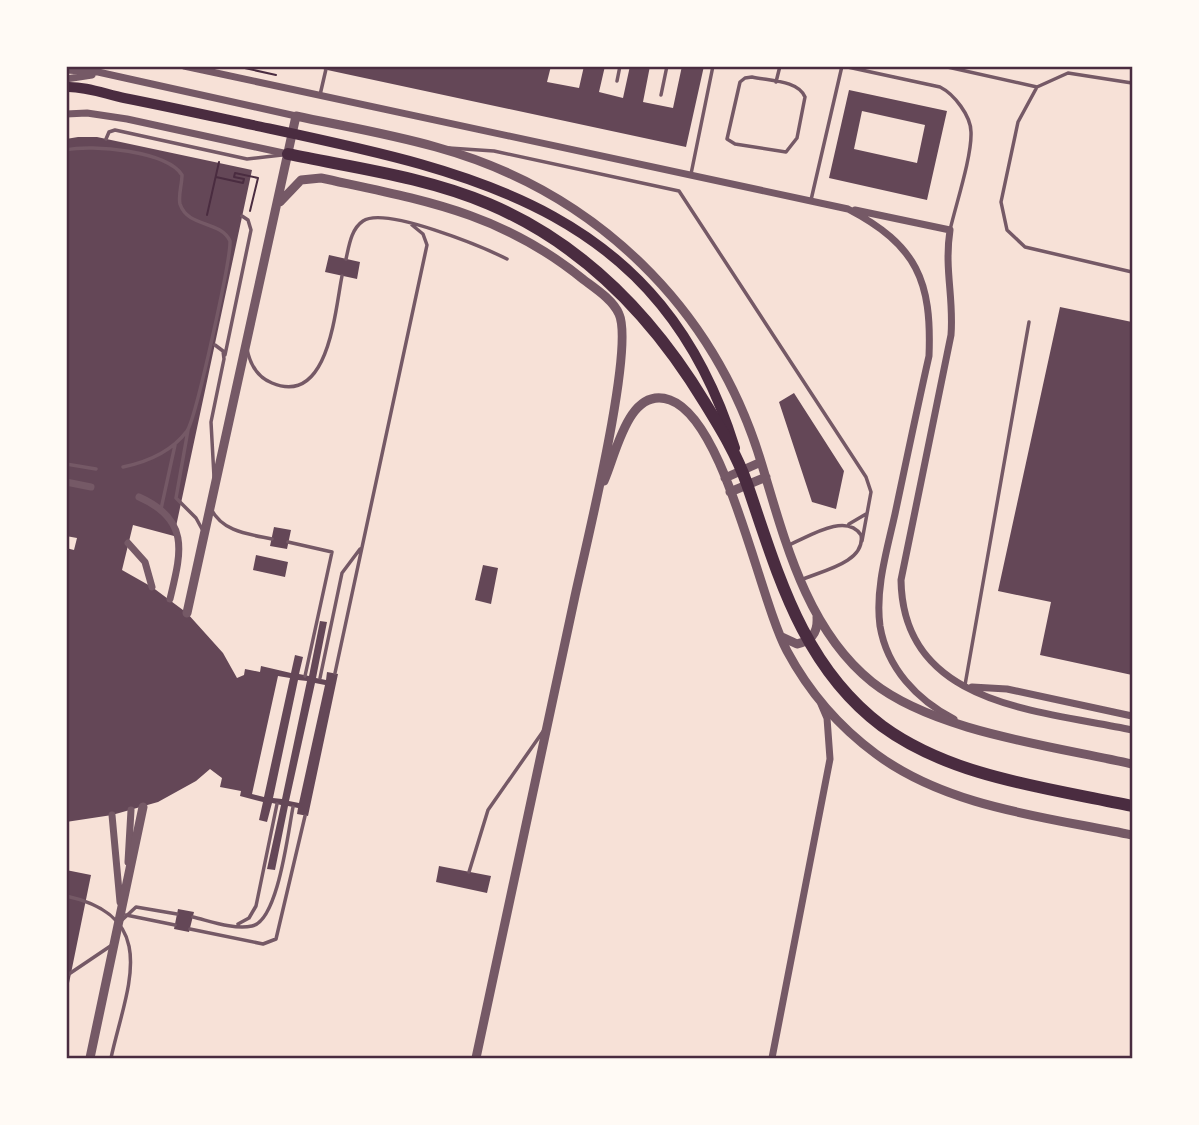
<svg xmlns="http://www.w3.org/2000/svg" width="1199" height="1125" viewBox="0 0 1199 1125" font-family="Montserrat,sans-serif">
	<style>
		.building { fill: #644757; fill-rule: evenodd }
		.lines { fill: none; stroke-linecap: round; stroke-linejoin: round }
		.path { stroke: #4a2c40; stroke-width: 2 }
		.service { stroke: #755966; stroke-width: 3.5 }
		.minor { stroke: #755966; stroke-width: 7 }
		.tertiary { stroke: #755966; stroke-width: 9 }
		.primary { stroke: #4a2c40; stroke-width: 10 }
		.trunk { stroke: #4a2c40; stroke-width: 12 }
		.neatline { fill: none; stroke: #4a2c40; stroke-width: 2.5 }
	</style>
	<rect width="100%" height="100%" fill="#f7e1d7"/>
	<!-- building -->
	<path class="building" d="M551,66L547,82L579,88L584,66H605L599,92L623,98L630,66H650L643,102L673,108L682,66H704L686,147L318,68Z
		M849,90L947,111L927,200L829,178ZM862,111L925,125L917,163L854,149Z
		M78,137H97L252,170L174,536L133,525L122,570L152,587L187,613L223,653L237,678L244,675L245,669L260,672L261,666L291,673L295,655L303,657L299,674L309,676L320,621L327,622L316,678L326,680L327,672L338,674L308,816L297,814L298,808L288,806L275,870L267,869L281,805L272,803L267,822L259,820L263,802L240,796L241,791L220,787L222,778L210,769L196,781L158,802L112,815L66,822V548L74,550L77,538L66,536V139ZM278,676L290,678L264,797L252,794ZM298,680L307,681L282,799L273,798ZM315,683L325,685L299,803L289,801Z
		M329,255L360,262L357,279L325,272Z
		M1060,307L1132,322V675L1040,655L1051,602L998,591Z
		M794,393L844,471L836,509L812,502L779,402Z
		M274,527L291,530L287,549L270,546Z
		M256,555L288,562L285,577L253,570Z
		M483,565L498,568L491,604L475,600Z
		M439,866L491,876L487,893L436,882Z
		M66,870L91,875L68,988H66Z
		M178,909L194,912L189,932L174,929Z"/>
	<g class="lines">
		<!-- path -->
		<path class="path" d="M240,67L276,75
			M216,177L243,183L244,179L234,177L235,173L258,178L250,211
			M207,215L219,162"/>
		<!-- service -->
		<path class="service" d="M843,66L940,87C954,94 971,116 971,132C972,156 956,204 950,230
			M943,66L1037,87
			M752,77C769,81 798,80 805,97L797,138L786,152L735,144L727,139L740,82L745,78Z
			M617,81L620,66
			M776,82L780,66
			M1132,83L1068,73L1037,87L1018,122L1001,202L1007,230L1025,247L1132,272
			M320,95L326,69
			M661,95L667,66
			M106,139L109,132L115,130L247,159L282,155
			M449,148L494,151L679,191L866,477L871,492L862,541
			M66,150C92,144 167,151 182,175C182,185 178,195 180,204C188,228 220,220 230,241C231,259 196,418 187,431C172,451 147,462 123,467
			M691,174L713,66
			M811,200L842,66
			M346,259C349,246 351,229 363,221C385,206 483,247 507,259
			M247,349C250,364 257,377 272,383C329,407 335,310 342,276
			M225,355L251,230L248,220L242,216
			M188,430L176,498L196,518L202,529
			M66,464L96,469
			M214,477L211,422L224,359L223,351L215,345
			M161,509L175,445
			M211,509C223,532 248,534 272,539
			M849,524L866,514
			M288,542L332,552L305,676
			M789,545C808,537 846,512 861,535C866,562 822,571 803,579
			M335,673L427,245L423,234L412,225
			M320,678L342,573L360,549
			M965,685L1029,322
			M469,872L488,810L544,730
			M66,896C163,917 126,989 111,1058
			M126,915L175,925
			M193,917C210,921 234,930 252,926C278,921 288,832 293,807
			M122,920L136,907L177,914
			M238,924L249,918L256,906L277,804
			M190,929L263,944L276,939L305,816
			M66,976L112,945
			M552,1058H569"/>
		<!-- minor -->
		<path class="minor" d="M184,66L848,209C917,245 932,281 929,356C917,409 906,462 895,514C887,550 875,589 880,626C887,668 917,700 954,719
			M66,70L98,72L296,116
			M66,79L92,75
			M66,114L87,113L127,119L288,154
			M855,210L950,230C944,270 954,297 951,335L901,580C903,706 1038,710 1132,730
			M66,482L91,487
			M139,497C191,520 181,553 170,599
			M128,543L145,562L152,587
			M972,687L1007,689L1132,716
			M112,815L120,902
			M128,862L131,810
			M772,1058L830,759L827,718L821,704"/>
		<!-- tertiary -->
		<path class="tertiary" d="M280,202L301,180L321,178C422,200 501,212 584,280C596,289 613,300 619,314C635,349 585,549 575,596C542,750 509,904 476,1058
			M725,478L761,462
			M604,481C616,455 628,385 670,400C726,420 758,596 787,651C809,692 838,726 876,754C949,808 1047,817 1132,835
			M730,492L766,477
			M187,613L296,116C343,126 390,134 436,147C595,191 715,307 762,465C785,541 807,630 872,682C935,732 1054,746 1132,764
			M782,637L797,644C812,641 818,632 817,617
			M90,1058L143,807"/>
		<!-- primary -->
		<path class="primary" d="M66,87C85,86 105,94 124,98C165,106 206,115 248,124C468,171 659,204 735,448"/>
		<!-- trunk -->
		<path class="trunk" d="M288,154C355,168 426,177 489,204C583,244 653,317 705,403C721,429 737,455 747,484C778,574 802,666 882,726C953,778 1049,788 1132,806"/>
	</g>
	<!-- border -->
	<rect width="1199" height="1125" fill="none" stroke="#fffaf5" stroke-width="136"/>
	<rect x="68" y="68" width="1063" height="989" class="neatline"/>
</svg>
